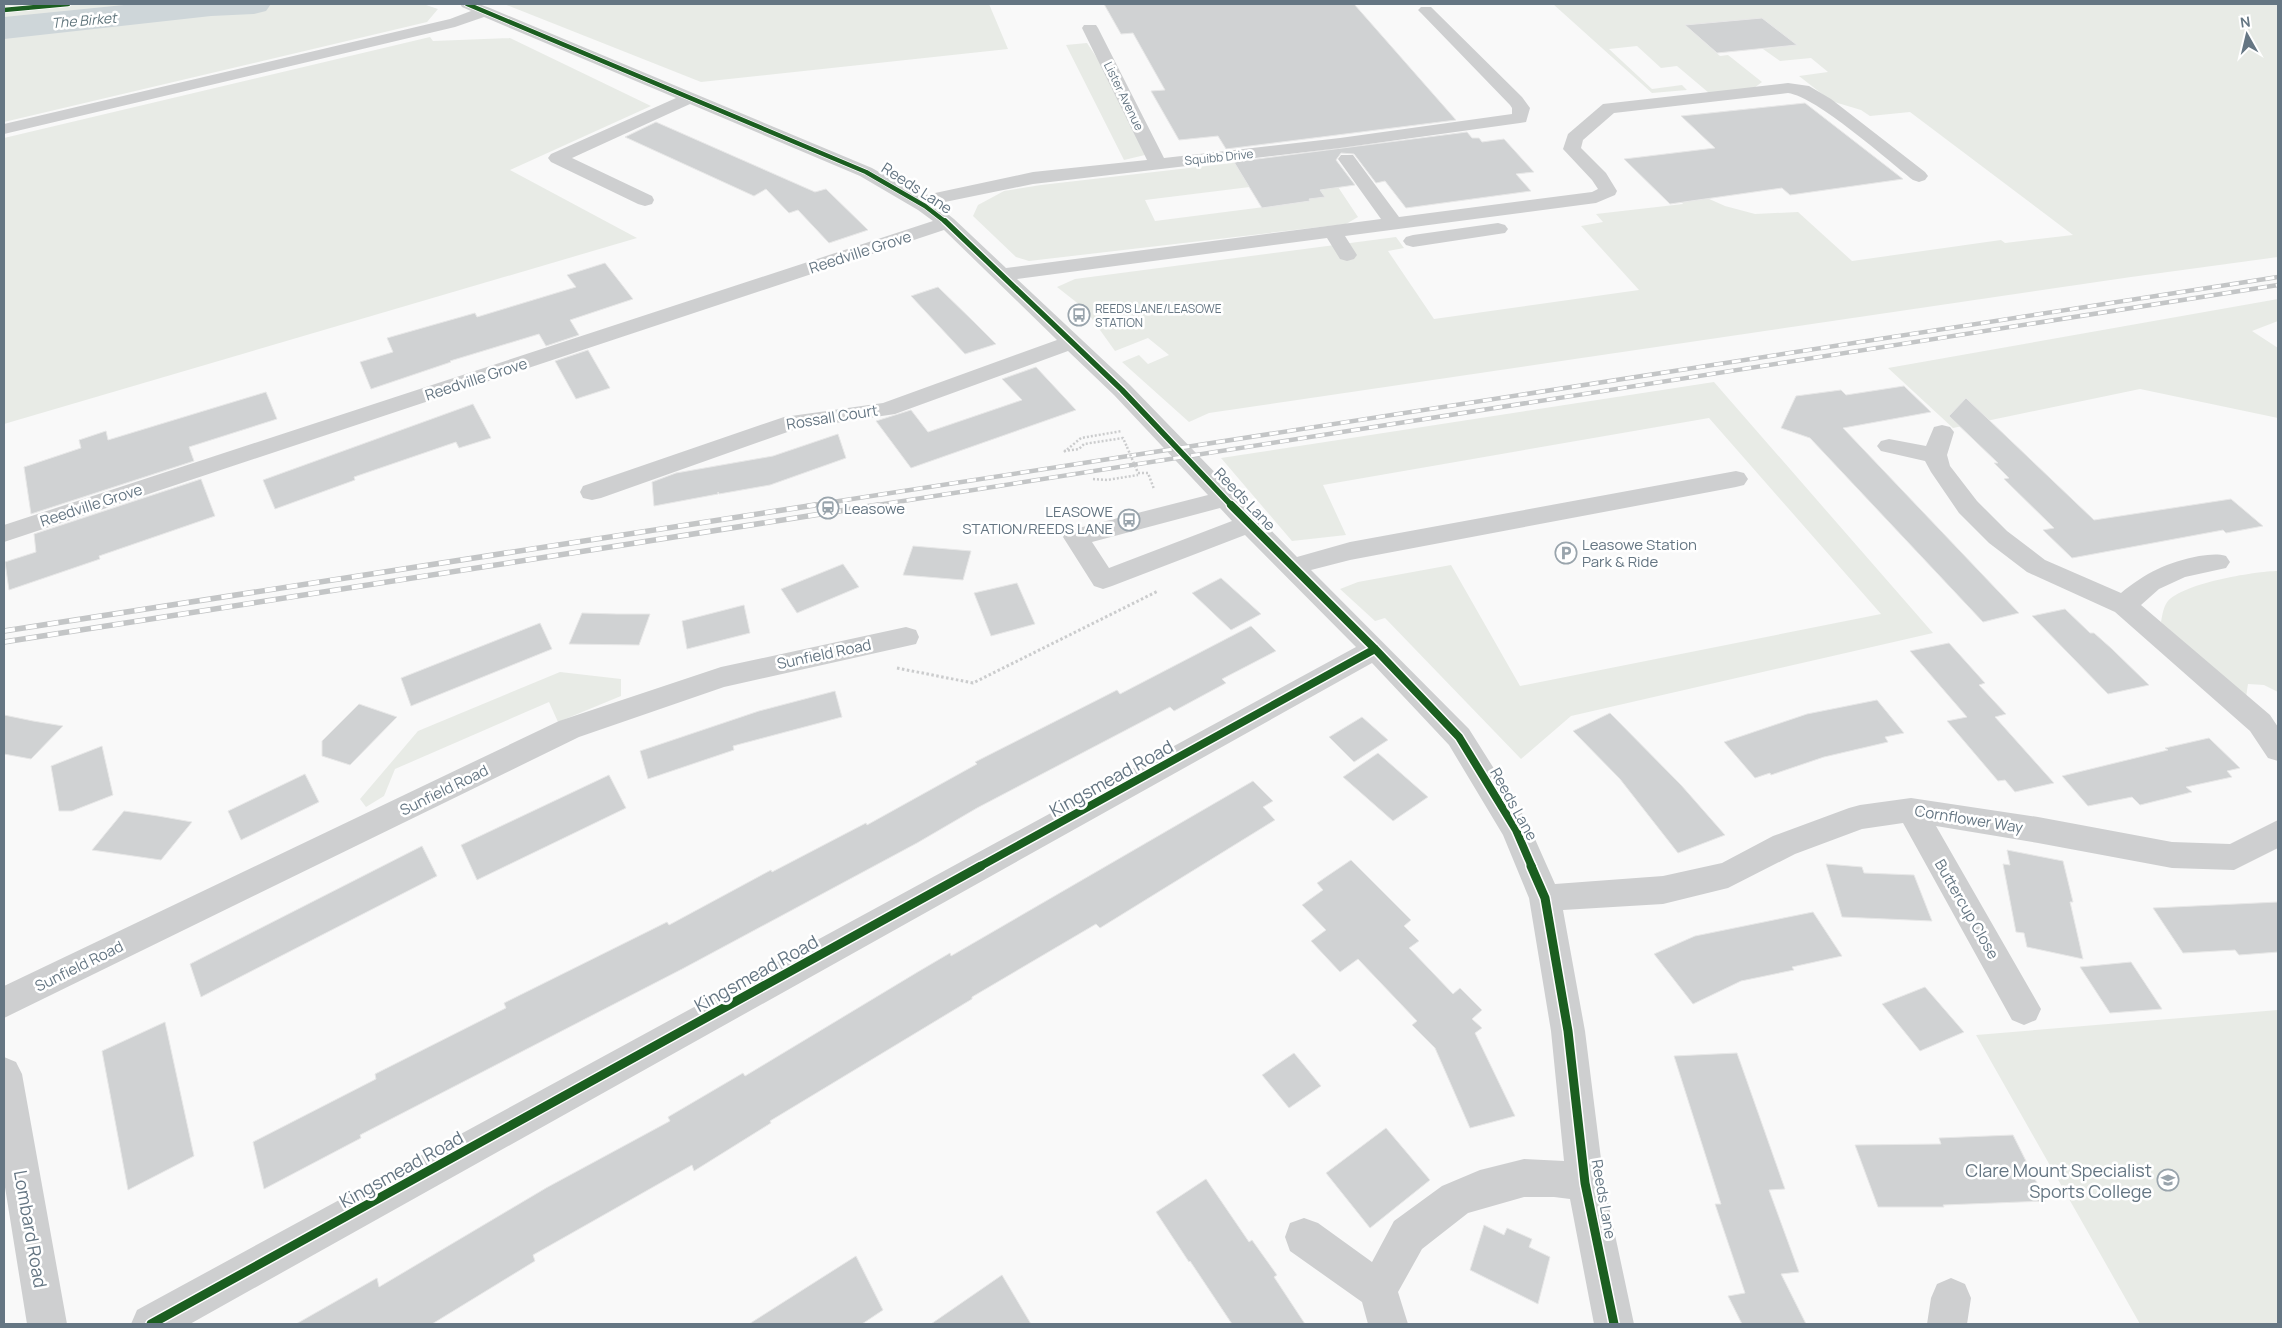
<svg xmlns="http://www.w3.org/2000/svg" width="2282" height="1328" viewBox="0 0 2282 1328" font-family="Manrope,sans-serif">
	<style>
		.green { fill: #e8ebe6; fill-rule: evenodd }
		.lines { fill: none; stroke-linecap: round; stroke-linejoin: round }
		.river { fill: #ced6d9; fill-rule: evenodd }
		.building { fill: #d0d2d3; stroke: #e8e8e8 }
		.path-far1 { stroke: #cbcccd; stroke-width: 2.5; stroke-dasharray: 2 2; stroke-linecap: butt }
		.path { stroke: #cbcccd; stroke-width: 3; stroke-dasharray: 2.5 2.5; stroke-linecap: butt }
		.minor { fill: #cecfd0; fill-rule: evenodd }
		.rail-far1-casing { stroke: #c3c5c6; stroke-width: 4.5 }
		.rail-casing { stroke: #c3c5c6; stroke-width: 5.5 }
		.rail-far1 { stroke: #fff; stroke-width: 3; stroke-dasharray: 9; stroke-linecap: butt }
		.rail { stroke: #fff; stroke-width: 4; stroke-dasharray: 11; stroke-linecap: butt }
		.path-bridge { stroke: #cbcccd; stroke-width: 2.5; stroke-dasharray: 2 2; stroke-linecap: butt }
		.cycleway-far3-casing { stroke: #fff; stroke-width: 6 }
		.cycleway-far2-casing { stroke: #fff; stroke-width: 8 }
		.cycleway-far1-casing { stroke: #fff; stroke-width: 11 }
		.cycleway-casing { stroke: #fff; stroke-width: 12 }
		.cycleway-far3 { stroke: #1b5e20; stroke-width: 4.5 }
		.cycleway-far2 { stroke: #1b5e20; stroke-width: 5.5 }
		.cycleway-far1 { stroke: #1b5e20; stroke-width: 8 }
		.cycleway { stroke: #1b5e20; stroke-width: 9 }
		.labels { text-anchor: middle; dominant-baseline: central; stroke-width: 5; stroke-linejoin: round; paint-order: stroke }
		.far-street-label { font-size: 12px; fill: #657683; stroke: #fff }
		.far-poi-label { font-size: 12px; fill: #657683; stroke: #fff; text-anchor: start }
		.far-water-label { font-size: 14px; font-style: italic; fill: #60757c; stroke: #fff }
		.street-label { font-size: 15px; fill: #657683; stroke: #fff }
		.poi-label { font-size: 15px; fill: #657683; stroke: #fff; text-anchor: start }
		.near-street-label { font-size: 18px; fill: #657683; stroke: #fff }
		.near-poi-label { font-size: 18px; fill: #657683; stroke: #fff; text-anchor: end }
	</style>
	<rect width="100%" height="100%" fill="#f9f9f9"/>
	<!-- green -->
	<path class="green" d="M4,4H148L4,20Z
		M173,4H423L438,9L427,22L4,122V22Z
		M504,4H989L1008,49L701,82Z
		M1553,4H2278V257L2131,277L1209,413L1189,422L1122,362L1139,355L1148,364L1169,355L1148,338L1115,351L1085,309L1057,287L1075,279L1396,237L1404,248L1388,251L1434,319L1639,290L1581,226L1603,222L1596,214L1683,204L1681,201L1707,198L1725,206L1755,214L1798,212L1852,261L2001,240L2005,243L2073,235L1910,112L1870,116L1861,110L1831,101L1799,76L1828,72L1811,58L1780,61L1763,49L1796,45L1762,18L1685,25L1720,56L1728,55L1762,82L1754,88L1709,93L1677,66L1661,68L1637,46L1609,49L1652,89L1682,85L1687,90L1652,93Z
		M430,37L433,41L510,38L651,106L510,170L637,238L4,424V138Z
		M1087,43L1105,70L1145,155L1124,160L1066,45Z
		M1336,151L1339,157L1320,160L1358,217L1346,224L1029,261L1016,257L973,216L978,205L1004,191L1041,185ZM1297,181L1310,201L1155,221L1145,200Z
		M2278,299V321L2252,331L2278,348V418L2140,389L1953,428L1888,368Z
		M1714,382L1933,633L1571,716L1521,759L1385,618L1375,621L1340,589L1358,582L1451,565L1520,686L1881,614L1709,418L1323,485L1346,535L1292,541L1221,458Z
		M2278,571V692L2264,685L2248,684L2246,697L2161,622C2162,617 2163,609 2166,604C2176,584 2256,571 2278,571Z
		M560,672L621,679V696L558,722L549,702L395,769L384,796L366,807L360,799L418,731Z
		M2278,1010V1324H2140L1976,1035Z"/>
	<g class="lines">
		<!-- river -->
		<path class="river" d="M134,4H271L266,11L254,14L211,16L4,39V17Z"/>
	</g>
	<!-- building -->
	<path class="building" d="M1104,4H1354L1456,120L1226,149L1218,136L1179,140L1151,91L1165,90L1133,33L1121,34Z
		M1762,18L1797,45L1717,53L1685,25Z
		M1805,103L1903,179L1790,195L1782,188L1670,204L1624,159L1715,148L1681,116Z
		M656,122L815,192L826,189L868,230L829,243L798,210L789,213L766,189L754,196L625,137Z
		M1467,132L1472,138H1479L1482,142L1504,139L1534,172L1516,174L1531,191L1406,208L1385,181L1376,183L1354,154L1341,153L1336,160L1355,185L1320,190L1325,197L1309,199L1310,201L1262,208L1234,162Z
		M605,263L633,299L570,320L579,335L546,346L539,334L450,361L451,362L371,389L360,362L393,352L387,338L475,313L477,317L576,287L567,275Z
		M938,287L975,323L996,344L965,354L911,296Z
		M588,350L610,388L576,399L555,361Z
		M1036,367L1076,410L911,468L876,421L911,410L928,432L1022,400L1002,379Z
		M1904,386L1931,412L1843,428L2019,613L1983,622L1810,438L1781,428L1796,396L1841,390L1846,395Z
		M266,392L277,419L189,447L194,461L31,514L24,467L81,448L79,440L106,431L108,440Z
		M1966,398L2094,520L2231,499L2263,526L2226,533L2223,530L2072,558L2043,530L2054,528L2004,479L2009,478L1994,463H1998L1949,416Z
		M473,404L491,438L459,448L456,442L354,477L355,480L275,509L263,480Z
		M838,434L846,458L770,485L719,494L718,492V494L654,506L652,482L676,473L773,456Z
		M201,479L215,516L99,556L100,559L9,590L5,562L36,552L34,534Z
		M913,546L971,551L963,580L903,575Z
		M843,564L859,587L797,613L781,589Z
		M1221,578L1261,614L1231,630L1192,593Z
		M1017,583L1035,624L991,636L974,593Z
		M744,605L750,633L687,649L682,621Z
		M2065,609L2090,633H2094L2112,649L2149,685L2108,694L2032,616Z
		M582,613L616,614H650L639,645L569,644Z
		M540,623L552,649L411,706L401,678Z
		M1251,626L1276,651L1222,679L1226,683L1174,711L1170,707L977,808L917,843L684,968L360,1135L361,1138L264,1189L253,1142L376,1079L375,1074L506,1008L504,1003L667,922L669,925L771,870L772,872L866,823L867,825L977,764L975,762L1117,690L1120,694Z
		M1949,643L1985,683L1979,685L2006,714L1995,717L2054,783L2015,792L2005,780L1998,781L1947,721L1967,717L1910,651Z
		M835,691L842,717L733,746L734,750L648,779L640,751L759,711Z
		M1877,700L1904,733L1885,737L1888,742L1824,757L1771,775L1770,773L1755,778L1724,742L1807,714Z
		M359,704L397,717L350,765L322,756V741Z
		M1610,713L1681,785L1725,835L1678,853L1620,779L1573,731Z
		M4,715L33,721L63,726L31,759L4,754Z
		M1362,717L1388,740L1354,762L1329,737Z
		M2209,738L2240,768L2227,771L2232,777L2186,787L2192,792L2140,805L2132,797L2088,806L2062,776L2168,750L2165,748Z
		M102,746L113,795L72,811H59L51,766Z
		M1378,753L1428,797L1393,821L1343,777Z
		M305,774L319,802L241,840L228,811Z
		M609,775L626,808L477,880L461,845Z
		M1253,781L1273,801L1263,807L1275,820L1100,928L1096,924L972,997V999L770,1121L771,1123L694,1171L692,1165L533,1255L535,1261L432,1324H296L377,1278L379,1287L546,1188L670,1121L668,1117L743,1073L745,1076L916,973L950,953L951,956Z
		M124,811L158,816L192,822L161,860L92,850Z
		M422,846L437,876L201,997L190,964Z
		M2007,850L2063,861L2073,902H2070L2083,959L2027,947L2024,933L2016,932L2003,864L2010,865Z
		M1351,860L1411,920L1404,926L1419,941L1409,948L1453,994L1460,988L1482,1010L1472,1019L1482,1028L1475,1033L1515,1116L1470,1128L1435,1048L1412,1025L1417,1021L1358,959L1340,972L1311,941L1326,930L1302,905L1323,890L1317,883Z
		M1826,864L1862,867L1864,873L1914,875L1932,921L1842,917Z
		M2278,902V952L2239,955L2235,950L2183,953L2153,908Z
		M1813,912L1842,956L1792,967L1794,970L1741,981L1693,1004L1654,954L1695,936Z
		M2131,962L2162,1009L2110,1013L2080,967Z
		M1925,987L1964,1032L1920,1051L1882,1004Z
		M165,1022L194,1156L128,1190L102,1051Z
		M1294,1053L1321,1086L1289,1108L1262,1075Z
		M1737,1053L1785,1189L1769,1190L1799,1272L1781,1274L1806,1324H1742L1728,1296L1745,1293L1715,1204H1721L1674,1056Z
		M1386,1128L1430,1180L1370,1228L1326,1173Z
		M2013,1135L2046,1201L1943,1205L1944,1207H1878L1855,1145L1941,1144L1939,1138Z
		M1206,1179L1249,1242L1252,1240L1277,1275L1274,1277L1305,1324H1232L1190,1261L1189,1262L1156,1212Z
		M1484,1225L1504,1235L1507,1228L1532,1239L1529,1247L1550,1257L1538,1304L1470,1270Z
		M856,1256L883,1310L862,1324H749Z
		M1002,1275L1031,1324H931Z"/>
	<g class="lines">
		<!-- path-far1 -->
		<path class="path-far1" d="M1064,451L1079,449L1084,444L1123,438L1127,447
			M1064,452L1081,438L1122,431
			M1138,473H1148L1154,489
			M1093,479L1107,480L1138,475"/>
		<!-- path -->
		<path class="path" d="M897,668L973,683L1158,591"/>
		<!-- minor -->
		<path class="minor" d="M460,4H479L490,8L872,168L921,196L1033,172L1147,160L1082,28L1084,25H1096L1098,28L1164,158L1340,138L1512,114V108L1510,105L1421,13L1418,10L1421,7H1431L1522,97L1530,108L1526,122L1520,123L1340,148L1033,184L935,204L954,219L1006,268L1381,219L1338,159L1341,155H1353L1399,217L1592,192L1598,189L1592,180L1563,149L1568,134L1603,104L1788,83L1809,86L1831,99L1925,172L1928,176L1925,180L1919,182L1913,180C1886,159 1817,97 1788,93L1614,113L1583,140L1581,148L1606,173L1617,191L1615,195L1596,203L1345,236L1357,255L1354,259L1347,261L1340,259L1327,238L1017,279L1130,385L1297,557L1350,542L1736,471L1744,473L1748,479L1744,485L1736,487L1350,560L1311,570L1469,729L1527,821L1555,884L1663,876L1722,863L1773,836L1849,808L1860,805L1911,798L2038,817L2172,842L2230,844L2278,820V848L2234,870L2172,868L2038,843L1936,826L2041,1009L2036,1020L2024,1025L2012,1020L1903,823L1862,829L1795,854L1728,888L1663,904L1563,910L1585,1031L1604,1183L1634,1324H1594L1570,1199L1554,1197H1524L1468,1213L1422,1249L1398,1292L1408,1324H1368L1362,1302L1290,1251L1285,1237L1290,1223L1304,1218L1318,1223L1372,1262L1394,1221L1442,1186L1480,1170L1524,1159L1564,1161L1551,1031L1529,898L1503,835L1449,745L1372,663L190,1324H131L137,1310L1356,647L1245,535L1112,586L1103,589L1094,586L1063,537L1067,531L1208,495L1114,395L1068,351L895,414L796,429L601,498L592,500L583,498L580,492L583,486L784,417L883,403L1057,340L944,230L4,542V525L933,221L918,210L860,176L690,104L572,158L652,196L654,200L652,204L645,206L638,204L551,162L548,158L551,154L676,98L484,17L455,27L4,134V124L450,19L471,11L462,7ZM1220,508L1232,521L1109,568L1092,542Z
			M1498,223L1505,225L1508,229L1505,233L1413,247L1406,245L1403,241L1406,237L1413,235Z
			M1942,425L1950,427L1954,432L1947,455L1950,466L1977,501L2007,531L2045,560L2121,593C2145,573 2168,562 2199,556C2209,555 2216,553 2226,556L2230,562L2226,568L2185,577L2159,589L2141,605L2270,715L2278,727V761L2268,758L2250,731L2115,612L2027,572L1989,543L1959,513L1931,472L1925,461L1881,451L1877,446L1881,441L1889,439L1926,446L1934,427Z
			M906,627L916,630L919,637L916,644L724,687L579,737L4,1018V986L559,721L721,667Z
			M4,1057L16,1062L22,1074L67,1324H27L4,1181Z
			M1951,1278L1965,1284L1971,1298L1967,1324H1927L1931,1298L1937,1284Z"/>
		<!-- rail-far1 casing -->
		<g class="rail-far1-casing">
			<path id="rail-far1" d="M807,506L2278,277
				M871,506L2278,285"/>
		</g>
		<!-- rail casing -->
		<g class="rail-casing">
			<path id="rail" d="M4,631L815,505
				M4,642L878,505"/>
		</g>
		<!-- rail-far1 -->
		<use href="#rail-far1" class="rail-far1"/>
		<!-- rail -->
		<use href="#rail" class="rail"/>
		<!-- path-bridge -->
		<path class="path-bridge" d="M1127,447L1138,473"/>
		<!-- cycleway-far3 casing -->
		<g class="cycleway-far3-casing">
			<path id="cycleway-far3" d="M467,4L866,172L925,206L947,223
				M4,10L68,4"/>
		</g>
		<!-- cycleway-far2 casing -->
		<g class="cycleway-far2-casing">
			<path id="cycleway-far2" d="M945,221L1122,390L1232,506"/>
		</g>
		<!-- cycleway-far1 casing -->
		<g class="cycleway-far1-casing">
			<path id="cycleway-far1" d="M1231,505L1375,649L1459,737L1516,830L1532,867
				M979,867L1375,649"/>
		</g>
		<!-- cycleway casing -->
		<g class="cycleway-casing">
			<path id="cycleway" d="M1531,866L1545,898L1568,1031L1585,1183L1614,1324
				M151,1324L981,866"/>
		</g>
		<!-- cycleway-far3 -->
		<use href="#cycleway-far3" class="cycleway-far3"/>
		<!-- cycleway-far2 -->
		<use href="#cycleway-far2" class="cycleway-far2"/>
		<!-- cycleway-far1 -->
		<use href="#cycleway-far1" class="cycleway-far1"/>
		<!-- cycleway -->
		<use href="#cycleway" class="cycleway"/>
	</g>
	<!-- icons -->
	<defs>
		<g id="bus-ring" transform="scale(1.125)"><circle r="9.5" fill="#fff" stroke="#99a4ac" stroke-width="1.5"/><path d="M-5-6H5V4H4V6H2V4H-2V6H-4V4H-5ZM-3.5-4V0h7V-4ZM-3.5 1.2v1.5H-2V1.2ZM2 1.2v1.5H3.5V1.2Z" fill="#99a4ac"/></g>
		<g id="station-ring" transform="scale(1.125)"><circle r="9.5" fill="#fff" stroke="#99a4ac" stroke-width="1.5"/><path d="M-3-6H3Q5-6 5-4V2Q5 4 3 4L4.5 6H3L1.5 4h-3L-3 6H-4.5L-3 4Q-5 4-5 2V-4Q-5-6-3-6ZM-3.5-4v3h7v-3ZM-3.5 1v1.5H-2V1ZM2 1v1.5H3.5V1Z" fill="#99a4ac"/></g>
		<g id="parking-ring" transform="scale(1.125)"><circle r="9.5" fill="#fff" stroke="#99a4ac" stroke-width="1.5"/><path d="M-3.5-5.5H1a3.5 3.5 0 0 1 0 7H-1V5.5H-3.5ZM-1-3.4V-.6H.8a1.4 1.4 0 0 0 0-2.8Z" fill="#99a4ac"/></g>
		<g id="school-ring" transform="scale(1.125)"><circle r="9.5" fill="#fff" stroke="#99a4ac" stroke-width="1.5"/><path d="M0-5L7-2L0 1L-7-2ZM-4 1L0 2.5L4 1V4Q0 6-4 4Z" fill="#99a4ac"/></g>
	</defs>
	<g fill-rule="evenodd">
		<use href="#bus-ring" x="1079" y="315"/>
		<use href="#station-ring" x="828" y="508"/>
		<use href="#bus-ring" x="1129" y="520"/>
		<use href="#parking-ring" x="1566" y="553"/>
		<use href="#school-ring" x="2168" y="1180"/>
	</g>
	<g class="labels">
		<!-- far-street labels -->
		<g class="far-street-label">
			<text transform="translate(1124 96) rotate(64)">Lister Avenue</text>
			<text transform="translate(1219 157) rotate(-6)">Squibb Drive</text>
		</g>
		<!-- far-poi labels -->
		<g class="far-poi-label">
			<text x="1095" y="308">REEDS LANE/LEASOWE<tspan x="1095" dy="14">STATION</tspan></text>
		</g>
		<!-- far-water labels -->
		<g class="far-water-label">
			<text transform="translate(84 20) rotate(-5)">The Birket</text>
		</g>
		<!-- street labels -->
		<g class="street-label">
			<text transform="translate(917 188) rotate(33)">Reeds Lane</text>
			<text transform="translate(860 252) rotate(-18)">Reedville Grove</text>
			<text transform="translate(476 379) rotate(-18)">Reedville Grove</text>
			<text transform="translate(832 417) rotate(-9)">Rossall Court</text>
			<text transform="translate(1245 499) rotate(46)">Reeds Lane</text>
			<text transform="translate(91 505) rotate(-18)">Reedville Grove</text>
			<text transform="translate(824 654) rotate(-12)">Sunfield Road</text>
			<text transform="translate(444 790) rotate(-26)">Sunfield Road</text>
			<text transform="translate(1514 804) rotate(61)">Reeds Lane</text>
			<text transform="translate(1969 819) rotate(9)">Cornflower Way</text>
			<text transform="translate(1967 909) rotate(60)">Buttercup Close</text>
			<text transform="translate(79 966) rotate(-26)">Sunfield Road</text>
			<text transform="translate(1604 1199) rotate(80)">Reeds Lane</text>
		</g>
		<!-- poi labels -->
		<g class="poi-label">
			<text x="844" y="508">Leasowe</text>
			<text x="1113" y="511" text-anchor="end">LEASOWE<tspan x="1113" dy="17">STATION/REEDS LANE</tspan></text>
			<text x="1582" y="544">Leasowe Station<tspan x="1582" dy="17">Park &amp; Ride</tspan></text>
		</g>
		<!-- near-street labels -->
		<g class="near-street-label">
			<text transform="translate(1111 778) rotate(-29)">Kingsmead Road</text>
			<text transform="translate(756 973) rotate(-29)">Kingsmead Road</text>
			<text transform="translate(401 1169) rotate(-29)">Kingsmead Road</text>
			<text transform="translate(31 1229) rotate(80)">Lombard Road</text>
		</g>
		<!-- near-poi labels -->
		<g class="near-poi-label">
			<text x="2152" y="1170">Clare Mount Specialist<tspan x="2152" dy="21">Sports College</tspan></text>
		</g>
	</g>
	<!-- border -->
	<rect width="2282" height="1328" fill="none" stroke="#657683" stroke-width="10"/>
	<!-- north arrow -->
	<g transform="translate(2247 35) rotate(352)" stroke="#ffffff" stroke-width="4" paint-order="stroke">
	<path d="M0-4L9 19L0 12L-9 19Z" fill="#657683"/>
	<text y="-8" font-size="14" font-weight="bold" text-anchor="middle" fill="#657683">N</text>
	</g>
</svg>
